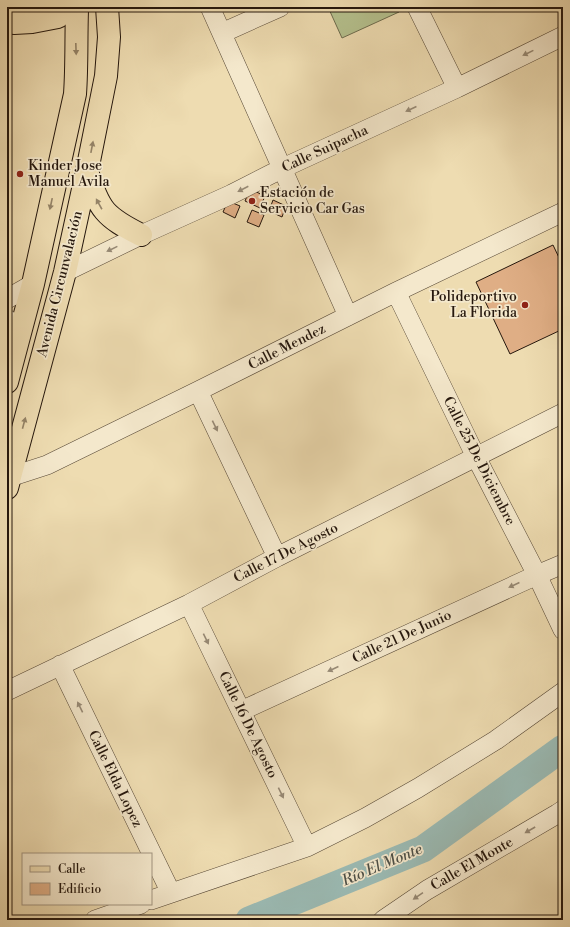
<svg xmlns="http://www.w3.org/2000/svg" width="570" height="927" viewBox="0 0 570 927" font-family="'Libre Bodoni',serif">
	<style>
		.green { fill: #b5c18e; stroke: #6d6c4e }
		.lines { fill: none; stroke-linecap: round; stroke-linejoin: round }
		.river { stroke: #9bbab3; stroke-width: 27 }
		.building { fill: #dfae85; stroke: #25170d }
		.minor-casing { stroke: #574836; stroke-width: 20 }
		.major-casing { stroke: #25170d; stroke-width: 24 }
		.highway-casing { stroke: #25170d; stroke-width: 24 }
		.minor { stroke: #f4e8cc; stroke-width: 19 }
		.major { stroke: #eedcb1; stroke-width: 22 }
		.highway { stroke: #eedcb1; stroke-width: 22 }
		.oneway { fill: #948367 }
		.oneway2 { fill: #978a76 }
		.poi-dot { fill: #8f2418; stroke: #f4e8cc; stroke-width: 1.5 }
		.labels { text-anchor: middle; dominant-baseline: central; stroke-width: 3.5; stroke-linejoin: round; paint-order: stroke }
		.street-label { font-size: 14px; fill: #25170d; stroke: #f4e8cc }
		.poi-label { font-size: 14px; fill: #25170d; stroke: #f4e8cc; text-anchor: start }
		.water-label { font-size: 15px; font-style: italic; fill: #4e5047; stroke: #f4e8cc }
	</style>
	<rect width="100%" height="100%" fill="#eedcb1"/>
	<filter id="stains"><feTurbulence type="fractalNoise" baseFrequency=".005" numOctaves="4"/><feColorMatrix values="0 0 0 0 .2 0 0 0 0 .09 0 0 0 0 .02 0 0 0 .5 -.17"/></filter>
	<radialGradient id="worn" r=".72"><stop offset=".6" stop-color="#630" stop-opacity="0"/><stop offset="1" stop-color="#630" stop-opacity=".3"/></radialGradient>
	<!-- green -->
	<path class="green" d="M328,7H397L399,12L342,38Z"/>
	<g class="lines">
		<!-- river -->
		<path class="river" d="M249,920L423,849L563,748"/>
	</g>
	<!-- building -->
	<path class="building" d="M250,189L265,196L260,208L245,201Z
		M273,200L286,206L282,217L269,211Z
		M228,201L240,206L235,218L223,212Z
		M252,210L264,215L259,227L247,222Z
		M553,245L563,266V329L510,354L476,282Z"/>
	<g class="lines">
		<!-- minor casing -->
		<g class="minor-casing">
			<path id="minor" d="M210,7L348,316
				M417,7L457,88
				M222,33L280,7
				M65,272L141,235L232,194L283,168L457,88L563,36
				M396,292L476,457L537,575L563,630
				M7,299L33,284
				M7,319L18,341
				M198,391L277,557
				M10,477L47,465L198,391L396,292L563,212
				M189,604L307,847
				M60,665L171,893
				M7,691L189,604L277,557L563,413
				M241,711L537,575L563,564
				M151,900L307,847L365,818L418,788L496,740L563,692
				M95,920L141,904
				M383,920L427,890L557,814L563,810"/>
		</g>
		<!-- major casing -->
		<g class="major-casing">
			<path id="major" d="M31,7L14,23L32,22L58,17L67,7"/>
		</g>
		<!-- highway casing -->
		<g class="highway-casing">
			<path id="highway" d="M87,171C99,210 105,217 141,235
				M7,382L33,284L75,94C77,66 76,38 77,10
				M7,488L65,272L87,171L106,76L109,37L107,7"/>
		</g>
		<!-- minor -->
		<use href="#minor" class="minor"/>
		<!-- major -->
		<use href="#major" class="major"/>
		<!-- highway -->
		<use href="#highway" class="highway"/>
	</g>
	<!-- one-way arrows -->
	<defs><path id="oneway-solid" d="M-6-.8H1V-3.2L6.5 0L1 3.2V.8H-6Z"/></defs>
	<g class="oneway">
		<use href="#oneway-solid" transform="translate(76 49) rotate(88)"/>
		<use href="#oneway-solid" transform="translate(92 147) rotate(-79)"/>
		<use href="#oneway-solid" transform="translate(51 204) rotate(102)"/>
		<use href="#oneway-solid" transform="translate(99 204) rotate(-119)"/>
		<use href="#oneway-solid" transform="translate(24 423) rotate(-75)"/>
	</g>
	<g class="oneway2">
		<use href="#oneway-solid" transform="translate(528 53) rotate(154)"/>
		<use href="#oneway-solid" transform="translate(411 109) rotate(155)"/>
		<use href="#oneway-solid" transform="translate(243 189) rotate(153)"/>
		<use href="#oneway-solid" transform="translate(112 249) rotate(154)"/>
		<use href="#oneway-solid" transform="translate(215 426) rotate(64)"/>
		<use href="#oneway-solid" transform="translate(514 585) rotate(155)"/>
		<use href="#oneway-solid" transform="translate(206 639) rotate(64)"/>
		<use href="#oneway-solid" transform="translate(333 669) rotate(155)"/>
		<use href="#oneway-solid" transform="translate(80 707) rotate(-116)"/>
		<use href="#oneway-solid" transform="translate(281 793) rotate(64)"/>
		<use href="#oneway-solid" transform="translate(530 830) rotate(150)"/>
		<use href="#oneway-solid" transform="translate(418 896) rotate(146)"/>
	</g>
	<!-- markers -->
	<g class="poi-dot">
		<circle cx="20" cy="174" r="4"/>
		<circle cx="252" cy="201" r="4"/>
		<circle cx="525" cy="305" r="4"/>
	</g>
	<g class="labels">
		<!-- street labels -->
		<g class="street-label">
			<text transform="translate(325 149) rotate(-25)">Calle Suipacha</text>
			<text transform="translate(60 284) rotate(-76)">Avenida Circunvalación</text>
			<text transform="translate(287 347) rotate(-27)">Calle Mendez</text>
			<text transform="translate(479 461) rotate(63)">Calle 25 De Diciembre</text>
			<text transform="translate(286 553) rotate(-27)">Calle 17 De Agosto</text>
			<text transform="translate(402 637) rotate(-25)">Calle 21 De Junio</text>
			<text transform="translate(248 725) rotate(64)">Calle 16 De Agosto</text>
			<text transform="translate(115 779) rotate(64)">Calle Elda Lopez</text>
			<text transform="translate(472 864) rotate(-30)">Calle El Monte</text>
		</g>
		<!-- poi labels -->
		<g class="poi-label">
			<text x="28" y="166">Kinder Jose<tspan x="28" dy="16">Manuel Avila</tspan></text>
			<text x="260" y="193">Estación de<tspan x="260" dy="16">Servicio Car Gas</tspan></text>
			<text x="517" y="297" text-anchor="end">Polideportivo<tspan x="517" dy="16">La Florida</tspan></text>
		</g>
		<!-- water labels -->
		<g class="water-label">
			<text transform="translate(382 865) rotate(-23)">Río El Monte</text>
		</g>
	</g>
	<!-- margin -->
	<rect width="570" height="927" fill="none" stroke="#eedcb1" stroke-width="24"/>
	<rect x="8" y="8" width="554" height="911" fill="none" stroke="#25170d" stroke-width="2"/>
	<rect x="12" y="12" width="546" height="903" fill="none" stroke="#25170d"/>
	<!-- legend -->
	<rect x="22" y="853" width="130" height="52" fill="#f4e8cc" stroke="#a19480"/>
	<rect x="30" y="866" width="20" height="6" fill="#eedcb1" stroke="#a19480"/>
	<text x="58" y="873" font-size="12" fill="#25170d">Calle</text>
	<rect x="30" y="883" width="20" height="12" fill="#dfae85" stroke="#a19480"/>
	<text x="58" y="893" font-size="12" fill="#25170d">Edificio</text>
	<rect width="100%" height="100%" filter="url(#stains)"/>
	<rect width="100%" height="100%" fill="url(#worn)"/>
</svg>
